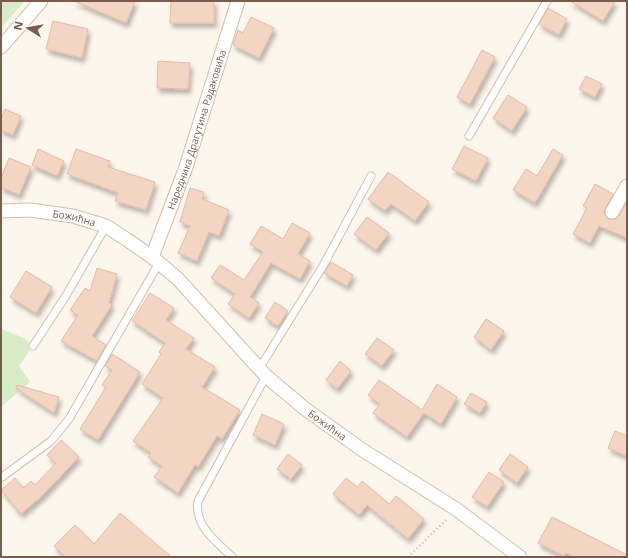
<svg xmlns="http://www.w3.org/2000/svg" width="628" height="558" viewBox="0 0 628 558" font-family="'Open Sans',sans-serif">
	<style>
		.green { fill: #d8ecc9 }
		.building { fill: #f3d5c3; stroke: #e6bba3; filter: url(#shadow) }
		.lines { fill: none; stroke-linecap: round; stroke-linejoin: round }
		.lane-casing { stroke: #d1beb0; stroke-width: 9 }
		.street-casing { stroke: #d1beb0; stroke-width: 15 }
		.path { stroke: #d9b8a5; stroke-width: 2.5; stroke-dasharray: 1 3; stroke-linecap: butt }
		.lane { stroke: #fff; stroke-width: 7 }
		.street { stroke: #fff; stroke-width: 13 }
		.labels { text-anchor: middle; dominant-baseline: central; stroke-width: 3.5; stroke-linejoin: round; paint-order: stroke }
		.street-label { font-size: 10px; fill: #7a5c4d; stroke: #fffaf3 }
	</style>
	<defs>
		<filter id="shadow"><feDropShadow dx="2.5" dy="4.5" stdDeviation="2" flood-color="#0004"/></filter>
	</defs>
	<rect width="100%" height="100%" fill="#fdf6ec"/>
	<!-- green -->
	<path class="green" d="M1,1H25L1,28Z
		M1,329L24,338L33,346L19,366L30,382L1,407Z"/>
	<!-- building -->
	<path class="building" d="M74,1H135L126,23Z
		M171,1H214V23H170Z
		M570,1H615L603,21Z
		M548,8L567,19L559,35L539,24Z
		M251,17L274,28L259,58L233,45L238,30L243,33Z
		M53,21L88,29L82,58L46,49Z
		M482,50L495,57L470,104L457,97Z
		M158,61L190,63L188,89L157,88Z
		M586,76L602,84L595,97L579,89Z
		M508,95L527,107L512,131L493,118Z
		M5,109L21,116L13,135L1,130V119Z
		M464,146L488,158L476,181L452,169Z
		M38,149L64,161L57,176L32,165Z
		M76,149L110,161L108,167L155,182L146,210L115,201L118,193L67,174Z
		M553,149L563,155L535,203L513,190L526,169L537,176Z
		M9,158L31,167L19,195L1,187V178Z
		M388,172L429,202L415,221L391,204L385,211L368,199Z
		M595,184L613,194L604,212L608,219H616L627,202V238L599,226L590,243L573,234L587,208L583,206Z
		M190,188L204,192L202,199L229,210L219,236L209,232L197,261L178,253L190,226L180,222Z
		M367,217L389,233L376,250L354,234Z
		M292,223L310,233L298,254L310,261L300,279L271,263L250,297L259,303L249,318L228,304L235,294L211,278L220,265L244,280L263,252L250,244L261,226L283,239Z
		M331,262L353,275L347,286L324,273Z
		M97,268L117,274L109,303L112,305L92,336L106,345L97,361L61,341L78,315L70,310L85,288L90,291Z
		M26,271L52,287L36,313L10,297Z
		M150,293L174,308L166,320L194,338L186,349L215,367L202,387L240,410L222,439L217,436L198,467L195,465L178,493L154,477L162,466L148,457L151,453L133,441L163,398L142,384L161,354L159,352L165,343L132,321Z
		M275,302L288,311L278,326L265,318Z
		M486,319L504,331L491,350L474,337Z
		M377,338L394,350L382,366L365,354Z
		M112,354L140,372L98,440L80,429L106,387L102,385L112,370L105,366Z
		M340,361L351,371L337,389L326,380Z
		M379,380L422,410L437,384L457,397L441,424L424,413L407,437L373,413L380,404L368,395Z
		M17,385L59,397L54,413L16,388Z
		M471,393L487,402L480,413L464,404Z
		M262,414L284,424L275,445L253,435Z
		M615,431L627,436V456L608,448Z
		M61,440L79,457L43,495L21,514L1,490L15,478L23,488L31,481L35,485L56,463L47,455Z
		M288,454L302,465L291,479L277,469Z
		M510,454L528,467L517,483L499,470Z
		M489,472L504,482L487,507L472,497Z
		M346,478L357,487L362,481L389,504L396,496L424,519L408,539L367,505L359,515L333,494Z
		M120,513L171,557H65L54,546L75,525L94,544Z
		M552,517L627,555V557H574L566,553L564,556L538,543Z"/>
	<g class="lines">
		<!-- lane casing -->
		<g class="lane-casing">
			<path id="lane" d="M469,136L547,1
				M33,346L67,294L106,226
				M259,369L323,266L371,176
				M2,477L51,441L69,419L159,263
				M232,557C216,541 194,526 198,501L266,376"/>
		</g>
		<!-- street casing -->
		<g class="street-casing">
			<g id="street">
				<path d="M1,47L41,1"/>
				<path id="s1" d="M1,211L30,210L73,216L106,226L126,239L152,257L178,279L266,376L304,408L361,449L456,509L520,557"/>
				<path d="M612,212L627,186"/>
				<path id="s2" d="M152,257L186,167L238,1"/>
			</g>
		</g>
		<!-- path -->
		<path class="path" d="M408,557L446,520"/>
		<!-- lane -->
		<use href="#lane" class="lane"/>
		<!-- street -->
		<use href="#street" class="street"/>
	</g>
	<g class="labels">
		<!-- street labels -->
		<g class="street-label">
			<text stroke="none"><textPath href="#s2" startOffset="135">Наредника Драгутина Радаковића</textPath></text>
			<text stroke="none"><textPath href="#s1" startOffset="74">Божићна</textPath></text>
			<text stroke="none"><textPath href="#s1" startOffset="406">Божићна</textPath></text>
		</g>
	</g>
	<!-- border -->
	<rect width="628" height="558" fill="none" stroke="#7a5c4d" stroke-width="4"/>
	<!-- north arrow -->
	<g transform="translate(28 28) rotate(282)" stroke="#fffaf3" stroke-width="3" paint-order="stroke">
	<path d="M0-3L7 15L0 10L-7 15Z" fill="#7a5c4d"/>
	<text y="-6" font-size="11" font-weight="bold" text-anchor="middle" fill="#7a5c4d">N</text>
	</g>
</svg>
